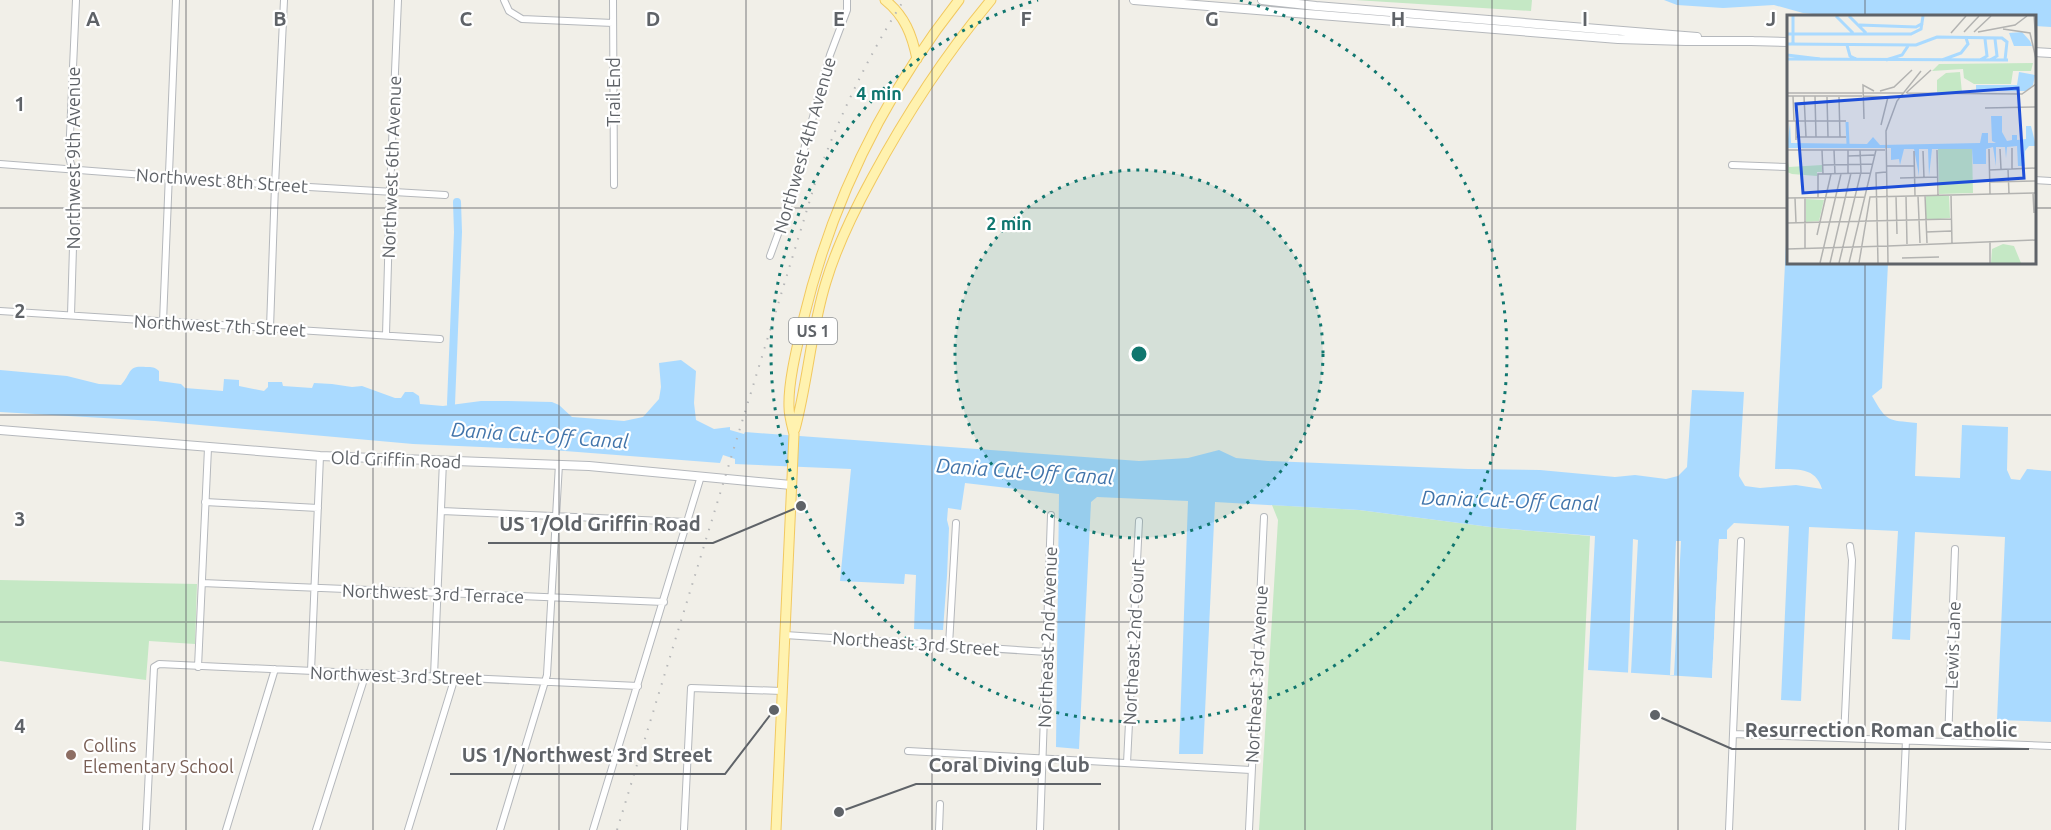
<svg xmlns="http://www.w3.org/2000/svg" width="2051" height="830" viewBox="0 0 2051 830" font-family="Ubuntu,sans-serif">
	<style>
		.green { fill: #c5e8c5 }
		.water { fill: #aadaff }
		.pier { fill: #f1efe8 }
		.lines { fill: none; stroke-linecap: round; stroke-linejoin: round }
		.canal { stroke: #aadaff; stroke-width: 8 }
		.minor-casing { stroke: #b5b8bc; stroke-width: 8 }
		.tertiary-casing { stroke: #b5b8bc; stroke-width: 10 }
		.primary-casing { stroke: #f2c960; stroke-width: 11 }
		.minor { stroke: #fff; stroke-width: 6 }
		.tertiary { stroke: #fff; stroke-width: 8 }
		.primary { stroke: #fff2af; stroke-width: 9 }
		.rail { stroke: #b6b7b8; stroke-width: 2; stroke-dasharray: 1.5 8; stroke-linecap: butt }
		.grid { fill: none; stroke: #5f6368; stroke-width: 1.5; stroke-opacity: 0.55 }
		.ring { fill: none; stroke: #0f766e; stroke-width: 3; stroke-dasharray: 3 6 }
		.education-dot { fill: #8d6e63; stroke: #fff; stroke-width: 2 }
		.labels { text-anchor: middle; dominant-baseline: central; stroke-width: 4.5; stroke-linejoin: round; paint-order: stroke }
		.shield { fill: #fff; stroke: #8f9295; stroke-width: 1.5 }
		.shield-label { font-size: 16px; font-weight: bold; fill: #5f6368 }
		.street-label { font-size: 18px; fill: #5f6368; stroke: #fff }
		.education-label { font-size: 18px; fill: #785e54; stroke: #fff; text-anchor: start }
		.water-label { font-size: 20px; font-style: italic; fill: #4174aa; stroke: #fff }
		.inset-river { fill: none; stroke: #aadaff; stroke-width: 3 }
		.inset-road { fill: none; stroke: #b3b3b1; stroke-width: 1.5 }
		.view { fill: #1d4ed8; fill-opacity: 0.15; stroke: #1d4ed8; stroke-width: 3 }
		.inset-edge { fill: none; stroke: #5f6368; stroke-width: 3 }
		.grid-label { font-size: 20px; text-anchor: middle; font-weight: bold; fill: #5f6368; stroke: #fff; stroke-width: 4.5; stroke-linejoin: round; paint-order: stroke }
		.centre { fill: #0f766e; stroke: #fff; stroke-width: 3 }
		.ring-label { font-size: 18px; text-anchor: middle; font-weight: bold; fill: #0f766e; stroke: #fff; stroke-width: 4.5; stroke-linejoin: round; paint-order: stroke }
		.leader { fill: none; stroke: #5f6368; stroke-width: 2 }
		.callout-dot { fill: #5f6368; stroke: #fff; stroke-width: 2 }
		.callout-label { font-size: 20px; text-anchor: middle; font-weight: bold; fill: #5f6368; stroke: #fff; stroke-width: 4.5; stroke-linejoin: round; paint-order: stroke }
	</style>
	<rect width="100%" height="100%" fill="#f1efe8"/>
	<!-- green -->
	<path class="green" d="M1355,0H1532L1531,11Z
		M1272,505L1359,510L1498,528L1590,536L1576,830H1259L1278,520Z
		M0,580L197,584L195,644L149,641L146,680L0,661Z"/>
	<!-- water -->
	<path class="water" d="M1664,0H2051V27L2035,26L2034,16H1833L1803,13L1774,5L1723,8L1677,5Z
		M1786,243L1788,244V262L1888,263L1882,388L1872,396C1887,422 1887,420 1917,423L1915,476L1960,478L1962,425L2008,427L2007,470L2011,479L2020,480L2027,469L2051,471V722L1997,720L2005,537L1915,532L1910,640L1892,639L1898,531L1809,527L1801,701L1781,700L1789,526L1734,523L1727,530V539H1719L1712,678L1588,670L1595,536L1498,528L1359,510L1215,502L1203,754H1179L1188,501L1097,497L1091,502L1079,749L1056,747L1059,494L965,483L961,510L948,508L947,520L949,528L947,576L943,630L914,629L916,575L905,574L904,584L840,581L851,469L735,464V459L723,455L720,463L552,450L413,444L155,421L0,412V370L67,376L99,384L121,385C132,373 127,365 146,367C152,367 155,367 159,371V381L181,384L185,388L223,391L224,379L239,380V386L264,391L268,387V382H282L283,386L312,388L314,383L332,384L352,387L362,386L395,398H401L405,392H413L419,396L420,404L443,406L481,401H507L552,402L559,405L572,417L624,421L643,417L659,399L661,387L659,363L681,360L696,371L694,403L696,420L714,429L730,427V430L744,434L745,432L1139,461L1188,458L1219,450L1236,458L1268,461L1468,469L1540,470L1615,477L1635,475L1666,479L1678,476L1687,467L1692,390L1744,392L1739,476L1745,486L1760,488L1796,485L1822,489C1815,466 1796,470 1775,469Z"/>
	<!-- pier -->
	<path class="pier" d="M1633,539L1638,540L1631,673H1628Z
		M1719,539H1722L1715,678H1712Z
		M1676,541H1681L1674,675H1670Z"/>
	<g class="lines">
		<!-- canal -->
		<path class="canal" d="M451,404L458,232L457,202"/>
		<!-- minor casing -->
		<g class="minor-casing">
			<path id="minor" d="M504,0L509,11L522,19L613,23
				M613,0L614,185
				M0,164L275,185L445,195
				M1732,165L1788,167
				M2034,180L2051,181
				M770,256L789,204L830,55L847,10V0
				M0,311L440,339
				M71,315L75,179L69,157L76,0
				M163,322L176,0
				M270,328L275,185L284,0
				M386,335L390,191L398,0
				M205,502L318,508
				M442,511L686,522
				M202,583L664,602
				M785,635L1047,652
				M949,645L956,523
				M198,667L208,448
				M311,671L320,456
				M434,676L443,461
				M1733,734L2051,746
				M1844,738L1852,560L1850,546
				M1948,742L1955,549
				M908,751L1251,770
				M1127,763L1139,521
				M146,830L154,667L159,664L638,686
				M226,830L275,669
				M316,830L366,673
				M408,830L455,677
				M500,830L547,675L559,464
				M593,830L701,476
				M684,830L691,688L782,691
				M939,830L940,804
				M1040,830L1051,515
				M1249,830L1264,517
				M1729,830L1741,541
				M1902,830L1906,740"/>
		</g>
		<!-- tertiary casing -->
		<g class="tertiary-casing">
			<path id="tertiary" d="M1134,0L1618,39L1686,41H1753
				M1262,0L1316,6L1697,37
				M1751,41L1788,42
				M2034,52L2051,53
				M0,430L320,456L589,466L791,485"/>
		</g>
		<!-- primary casing -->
		<g class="primary-casing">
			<path id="primary" d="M885,0C905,16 912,35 917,59
				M795,429C808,381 811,330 826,282C837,245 854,211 872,178C906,115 945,55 991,0
				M776,830L794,434C792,426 789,416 789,407C788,381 798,343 804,317C832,201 885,94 959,0"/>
		</g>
		<!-- minor -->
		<use href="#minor" class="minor"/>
		<!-- tertiary -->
		<use href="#tertiary" class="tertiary"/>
		<!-- primary -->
		<use href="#primary" class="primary"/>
		<!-- rail -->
		<path class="rail" d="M617,830L817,177C840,115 868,56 904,0"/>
	</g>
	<!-- grid -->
	<path class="grid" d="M186,0V830M373,0V830M559,0V830M746,0V830M932,0V830M1119,0V830M1305,0V830M1492,0V830M1678,0V830M1865,0V16M0,208H1788M2034,208H2051M1865,262V830M0,415H2051M0,622H2051"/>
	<!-- distance rings -->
	<circle cx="1139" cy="354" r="184" fill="#0f766e" fill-opacity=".12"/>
	<g class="ring">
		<circle cx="1139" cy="354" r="184"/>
		<path d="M1240 0A368 368 0 1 1 1038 0"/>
	</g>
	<!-- markers -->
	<circle class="education-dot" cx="71" cy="755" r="6"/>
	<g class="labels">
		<!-- shield labels -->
		<rect class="shield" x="789" y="318" width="48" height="26" rx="4.5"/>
		<g class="shield-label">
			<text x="813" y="331">US 1</text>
		</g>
		<!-- street labels -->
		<g class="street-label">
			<text transform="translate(613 92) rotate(-90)">Trail End</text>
			<text transform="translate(804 145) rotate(-74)">Northwest 4th Avenue</text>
			<text transform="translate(73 158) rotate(-90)">Northwest 9th Avenue</text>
			<text transform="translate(391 167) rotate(-88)">Northwest 6th Avenue</text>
			<text transform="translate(222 180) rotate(4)">Northwest 8th Street</text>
			<text transform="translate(220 325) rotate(3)">Northwest 7th Street</text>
			<text transform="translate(396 459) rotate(2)">Old Griffin Road</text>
			<text transform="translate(433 593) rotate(2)">Northwest 3rd Terrace</text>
			<text transform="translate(1047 637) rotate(-88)">Northeast 2nd Avenue</text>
			<text transform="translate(1133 642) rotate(-87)">Northeast 2nd Court</text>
			<text transform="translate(916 643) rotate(4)">Northeast 3rd Street</text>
			<text transform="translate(1952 645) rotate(-88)">Lewis Lane</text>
			<text transform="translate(1256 674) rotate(-87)">Northeast 3rd Avenue</text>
			<text transform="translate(396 675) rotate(2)">Northwest 3rd Street</text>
		</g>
		<!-- education labels -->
		<g class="education-label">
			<text x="83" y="745">Collins<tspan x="83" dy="21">Elementary School</tspan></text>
		</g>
		<!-- water labels -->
		<g class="water-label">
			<text transform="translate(540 435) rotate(4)">Dania Cut-Off Canal</text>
			<text transform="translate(1025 471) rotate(4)">Dania Cut-Off Canal</text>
			<text transform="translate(1510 500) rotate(2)">Dania Cut-Off Canal</text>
		</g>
	</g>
	<!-- overview -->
	<g transform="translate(1787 15)">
		<rect width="249" height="249" fill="#f1efe8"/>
		<path d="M246,48L244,56H226L224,69H187L177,63L176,54L145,56L152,49ZM173,57L175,78L150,77V65L159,58ZM151,134H185L186,178L152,179ZM0,142L2,152L35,150V157H30V161L5,159L0,157ZM139,181H162L163,203L139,205ZM19,184L37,185L32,206L19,207ZM216,229L227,231L234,248H249H204L205,234Z" fill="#c5e8c5"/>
		<path d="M235,17L243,26L245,31H227L222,18ZM232,57L248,60L246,70L239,76H189V70H230ZM204,101H215V117L220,126L225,125V120H230V125L239,124V111H244L249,131H242L238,136V151H231L230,131L220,132L219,143L218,132H209V151L206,132L199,134V149H186L185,134H145L142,161L141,134H132V161L127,134H117L113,150L112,144L104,145V133H0L3,108L4,128L80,129L86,122L93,130L193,128L195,118H201V128H209L205,126Z" fill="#aadaff"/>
		<path class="inset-river" d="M49,1L66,18M62,1L79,18M72,10L129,12L136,8M0,19H124L134,14L136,1M6,28V1M0,29L129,30L150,22L215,23L220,27L218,45M60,30L63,41L69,44M0,40L33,44M0,44L221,45M99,45L115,40L121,31M155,45L174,38L181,29L179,23M193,45L200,41L198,24M203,45L210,41L208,24M60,107L61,129"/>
		<path class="inset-road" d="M247,1L249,26M216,14L243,18L249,44M177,17L192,1M187,17L204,1M191,17L228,10L240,1M164,18L179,1M93,76L107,72L125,55M0,78H116M119,78L144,55M120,78L235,79L249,69M0,81H75M6,81L7,106M17,81L19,122M28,81L29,122M77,81L101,82L94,110M40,82L41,122M52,82L53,122M198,93L249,92M77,104L76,70L87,76M0,106H59M9,106V125M9,122H59M225,133V154M202,134L203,179M213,134L214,154M0,135H98M35,135L36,159M47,135L48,159M61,135V158M150,135L151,180M127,136L128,181M136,136L137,163M61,141L87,140M36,150L86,149M99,151H127M221,154L222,179M202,155L249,153M113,163L150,162M203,167L249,166M246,178L247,198M138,180L140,228M164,180L165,229M109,181L110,219M119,181L120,229M131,181L133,228M18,182V233M0,183L78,182M8,183L9,208M31,183V159L83,158M0,208L164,204M139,217L164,216M30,220L44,159M203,226V248M101,231L249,225M0,234L101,231M115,243L152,242M33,248L54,159M43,248L64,158M52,248L74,157L73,135M62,248L89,135M72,248L83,182L249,178M91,248L89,158L99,157M101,248L99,116L110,86L134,56"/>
		<path class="view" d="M231,73L237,163L16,178L9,89Z"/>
		<rect width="249" height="249" class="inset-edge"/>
	</g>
	<g class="grid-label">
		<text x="93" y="26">A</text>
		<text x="280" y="26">B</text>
		<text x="466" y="26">C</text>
		<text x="653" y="26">D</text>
		<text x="839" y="26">E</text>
		<text x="1026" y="26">F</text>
		<text x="1212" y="26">G</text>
		<text x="1398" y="26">H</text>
		<text x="1585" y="26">I</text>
		<text x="1771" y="26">J</text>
		<text x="20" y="111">1</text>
		<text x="20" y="318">2</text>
		<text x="20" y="526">3</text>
		<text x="20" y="733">4</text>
	</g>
	<circle cx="1139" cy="354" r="9" class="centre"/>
	<g class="ring-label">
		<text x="879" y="100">4 min</text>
		<text x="1009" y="230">2 min</text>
	</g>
	<!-- callouts -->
	<path class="leader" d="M801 506L713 543H488M1655 715L1732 749H2029M774 710L725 774H450M839 812L916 784H1101"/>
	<g class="callout-dot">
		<circle cx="801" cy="506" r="6"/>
		<circle cx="1655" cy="715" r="6"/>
		<circle cx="774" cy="710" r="6"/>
		<circle cx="839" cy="812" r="6"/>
	</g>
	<g class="callout-label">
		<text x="600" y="531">US 1/Old Griffin Road</text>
		<text x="1881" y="737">Resurrection Roman Catholic</text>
		<text x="587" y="762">US 1/Northwest 3rd Street</text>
		<text x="1009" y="772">Coral Diving Club</text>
	</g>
</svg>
